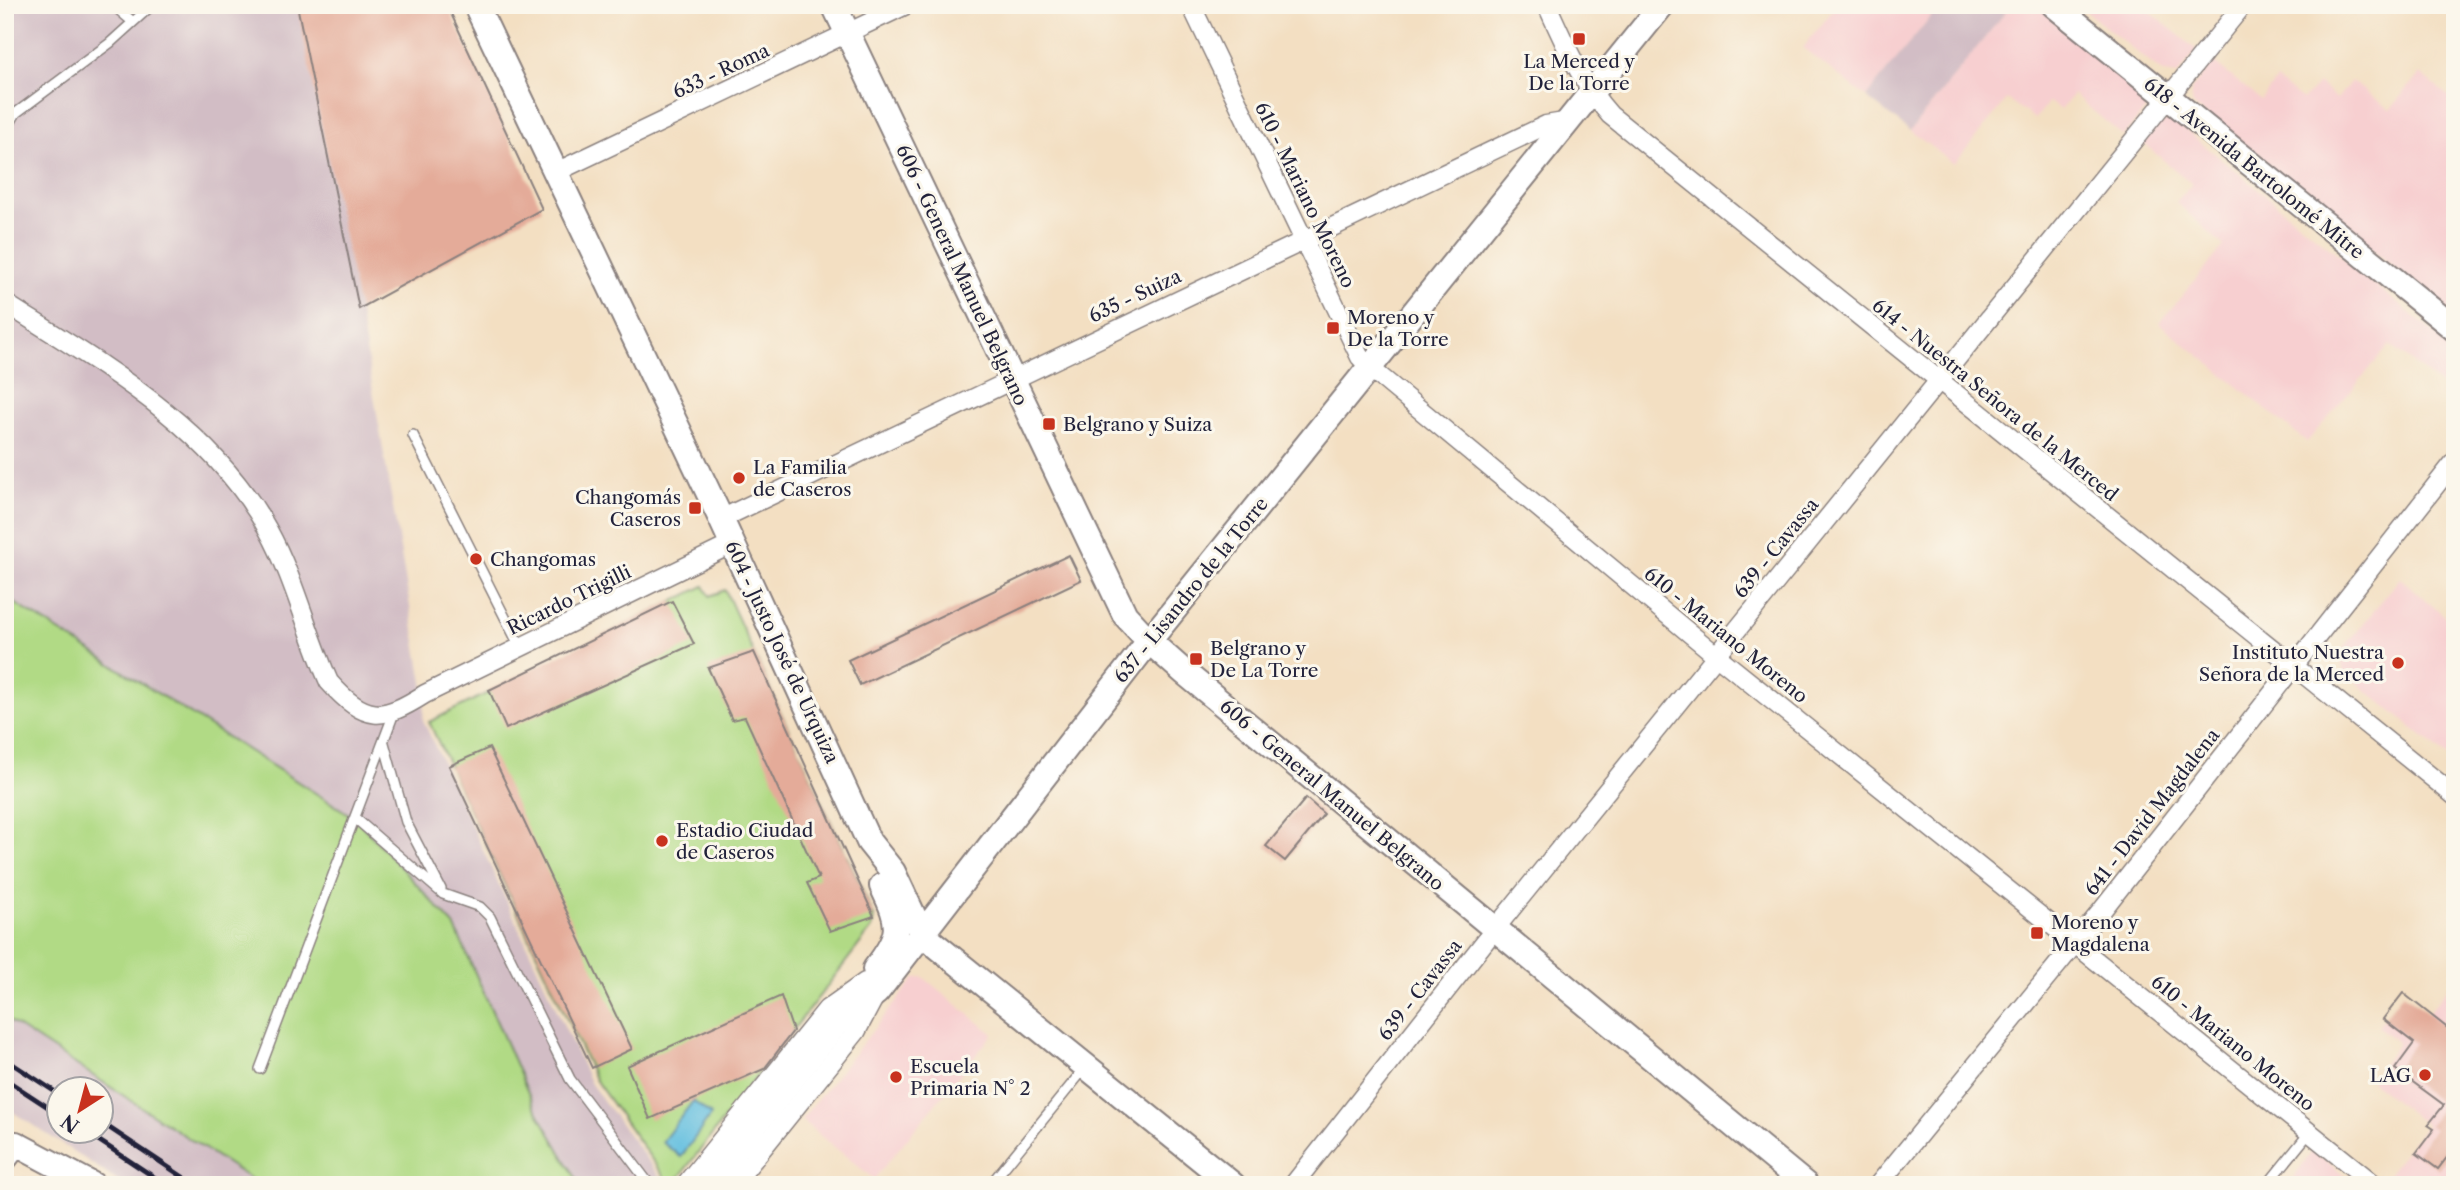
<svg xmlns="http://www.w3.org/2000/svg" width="2460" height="1190" viewBox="0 0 2460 1190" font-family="'Libre Caslon Text',serif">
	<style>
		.built { fill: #f7cfd0 }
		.industrial { fill: #d2bdc5; fill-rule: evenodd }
		.green { fill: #b1da85; stroke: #6a7e60; stroke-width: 2 }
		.water { fill: #61bedf; stroke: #42708d; stroke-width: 2 }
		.building { fill: #e4ab99 }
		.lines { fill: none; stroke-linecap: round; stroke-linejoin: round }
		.lane-casing { stroke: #8a807e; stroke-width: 12 }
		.street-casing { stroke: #8a807e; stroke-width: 21 }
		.secondary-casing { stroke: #8a807e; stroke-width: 28 }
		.lane { stroke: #fff; stroke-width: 9 }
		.street { stroke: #fff; stroke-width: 18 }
		.secondary { stroke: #fff; stroke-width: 24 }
		.rail { stroke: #22223b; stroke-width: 5 }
		.poi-dot { fill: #c8321e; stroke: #fbf7ec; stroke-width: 2.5 }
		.labels { text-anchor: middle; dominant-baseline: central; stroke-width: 6; stroke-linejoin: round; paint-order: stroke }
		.poi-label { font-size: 19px; fill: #22223b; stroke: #fbf7ec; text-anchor: start }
		.street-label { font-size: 19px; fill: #22223b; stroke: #fbf7ec }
	</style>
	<rect width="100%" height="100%" fill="#fbf7ec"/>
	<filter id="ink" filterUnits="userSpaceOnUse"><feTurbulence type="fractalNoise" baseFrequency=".0143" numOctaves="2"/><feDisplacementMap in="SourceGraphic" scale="14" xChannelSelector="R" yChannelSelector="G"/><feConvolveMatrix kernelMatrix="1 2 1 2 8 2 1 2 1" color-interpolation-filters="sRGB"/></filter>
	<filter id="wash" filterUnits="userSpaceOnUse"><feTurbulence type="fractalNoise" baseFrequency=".00686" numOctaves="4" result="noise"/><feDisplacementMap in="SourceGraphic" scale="28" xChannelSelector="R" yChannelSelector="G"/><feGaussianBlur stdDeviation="1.57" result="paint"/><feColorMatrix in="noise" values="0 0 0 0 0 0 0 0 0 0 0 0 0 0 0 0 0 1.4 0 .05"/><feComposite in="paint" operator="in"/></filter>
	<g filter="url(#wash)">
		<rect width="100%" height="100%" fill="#f3dfc2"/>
		<!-- built -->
		<path class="built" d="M1837,5H1940L1866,97L1803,48Z
			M2011,5H2038L2143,91L2149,105L2123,136L2073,94L2061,110L2049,102L2035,119L2007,99L1954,164L1910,131Z
			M2078,5H2154L2149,11L2197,50L2178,75L2163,73Z
			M2213,62L2261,100L2276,80L2303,100L2318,83L2337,99L2351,81L2390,109L2420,74L2455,101V317L2193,105L2191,90Z
			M2169,120L2182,127L2455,350V396L2390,345L2307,442L2159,323L2224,246L2176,202L2192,184L2143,143L2160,124Z
			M2400,578L2455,625V763L2344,672L2339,654Z
			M923,977L993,1034L874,1179L801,1120L915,978Z
			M2455,979V1164L2439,1185H2387L2383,1181L2426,1125L2371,1081L2398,1043L2378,1026L2403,993L2428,1013Z
			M2313,1150L2355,1185H2288Z"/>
		<!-- industrial -->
		<path class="industrial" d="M5,5H297L360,315L425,694L423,720L591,1084L666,1185H125L5,1107ZM60,1088H102V1130H60Z
			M1940,5H2011L1910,131L1866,97Z"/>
		<!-- green -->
		<path class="green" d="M704,586L710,596L725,590L874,916L872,928L673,1185H670L596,1081L429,722Z
			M5,597L355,818L454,925L534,1106L580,1185H260L5,1018Z"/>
		<!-- water -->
		<path class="water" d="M693,1101L711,1115L681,1157L662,1142Z"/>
		<g id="blocks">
			<!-- building -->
			<path class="building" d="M297,5H447L542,209L359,309Z
				M1069,555L1081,580L860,685L848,660Z
				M672,601L694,644L506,729L489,690Z
				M754,652L874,916L830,931L807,883L819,878L745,717L732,720L708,668Z
				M489,748L632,1049L592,1068L449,766Z
				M1306,798L1324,814L1285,861L1266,846Z
				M2403,993L2455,1034V1147L2438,1169L2416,1153L2434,1129L2428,1125L2444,1105L2395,1069L2414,1043L2383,1019Z
				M781,996L793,1031L764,1069L650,1119L627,1066Z"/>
		</g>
	</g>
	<g filter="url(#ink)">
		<use href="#blocks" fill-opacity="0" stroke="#8a807e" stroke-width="2"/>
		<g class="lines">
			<!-- lane casing -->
			<g class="lane-casing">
				<path id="lane" d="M113,5L133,22
					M5,154L10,123L16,113L110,43L152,5
					M413,435L520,647
					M384,743L406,822L441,889
					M355,818L443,894L480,907L490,917L570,1079L650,1185
					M260,1069L394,713
					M990,1185L1084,1069
					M2267,1185L2310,1132"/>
			</g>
			<!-- street casing -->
			<g class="street-casing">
				<path id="street" d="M1191,5L1360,357L1370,368L1717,656L2375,1185
					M1547,5C1565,45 1581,82 1610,115L2455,796
					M554,173L906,5
					M5,303C102,365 211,426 268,530C294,577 307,633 329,682C366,723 382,721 425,694L732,544
					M721,519L1546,125L1570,121
					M685,1185L827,1009L865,982
					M733,1185L856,1032L874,998
					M1293,1185L1494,930L2243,5
					M1878,1185L2103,909L2455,461"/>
			</g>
			<!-- secondary casing -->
			<g class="secondary-casing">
				<path id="secondary" d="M476,5L721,519L869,842L893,872L922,934L1233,1185
					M834,5L1125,615L1149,641L1185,673L1806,1185
					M2054,5L2455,329
					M875,969C902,935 901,925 882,886
					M840,1021L877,992L1149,641L1662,5
					M5,1158L16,1144L93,1185
					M707,1185L849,1008"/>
			</g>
			<!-- lane -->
			<use href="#lane" class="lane"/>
			<!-- street -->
			<use href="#street" class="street"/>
			<!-- secondary -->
			<use href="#secondary" class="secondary"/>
			<!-- rail -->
			<path class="rail" d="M5,1059L60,1095
				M5,1079L60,1115
				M102,1123L195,1185
				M83,1130L166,1185"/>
		</g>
	</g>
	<!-- markers -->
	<g class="poi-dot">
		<rect x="1572" y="32" width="14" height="14" rx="3.5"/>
		<rect x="1326" y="321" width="14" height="14" rx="3.5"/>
		<rect x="1042" y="417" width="14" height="14" rx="3.5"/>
		<circle cx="739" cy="478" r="7"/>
		<rect x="688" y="501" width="14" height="14" rx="3.5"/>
		<circle cx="476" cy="559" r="7"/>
		<rect x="1189" y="652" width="14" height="14" rx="3.5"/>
		<circle cx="2398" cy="663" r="7"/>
		<circle cx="662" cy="841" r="7"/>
		<rect x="2030" y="926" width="14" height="14" rx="3.5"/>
		<circle cx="2425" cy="1075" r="7"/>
		<circle cx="896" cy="1077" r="7"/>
	</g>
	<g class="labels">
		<!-- poi labels -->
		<g class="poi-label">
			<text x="1579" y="61" text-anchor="middle">La Merced y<tspan x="1579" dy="22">De la Torre</tspan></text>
			<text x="1347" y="317">Moreno y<tspan x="1347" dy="22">De la Torre</tspan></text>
			<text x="1063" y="424">Belgrano y Suiza</text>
			<text x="753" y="467">La Familia<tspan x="753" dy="22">de Caseros</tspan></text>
			<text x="681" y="497" text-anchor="end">Changomás<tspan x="681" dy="22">Caseros</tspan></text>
			<text x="490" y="559">Changomas</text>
			<text x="1210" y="648">Belgrano y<tspan x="1210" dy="22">De La Torre</tspan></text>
			<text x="2384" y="652" text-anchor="end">Instituto Nuestra<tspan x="2384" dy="22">Señora de la Merced</tspan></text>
			<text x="676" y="830">Estadio Ciudad<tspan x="676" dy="22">de Caseros</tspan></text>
			<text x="2051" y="922">Moreno y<tspan x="2051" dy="22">Magdalena</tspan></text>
			<text x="910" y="1066">Escuela<tspan x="910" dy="22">Primaria N° 2</tspan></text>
			<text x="2411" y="1075" text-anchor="end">LAG</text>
		</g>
		<!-- street labels -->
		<g class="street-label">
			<text transform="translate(721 71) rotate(-25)">633 - Roma</text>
			<text transform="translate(2254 168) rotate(39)">618 - Avenida Bartolomé Mitre</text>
			<text transform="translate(1305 195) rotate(64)">610 - Mariano Moreno</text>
			<text transform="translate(962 275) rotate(65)">606 - General Manuel Belgrano</text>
			<text transform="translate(1135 296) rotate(-25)">635 - Suiza</text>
			<text transform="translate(1995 400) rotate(39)">614 - Nuestra Señora de la Merced</text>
			<text transform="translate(1776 548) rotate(-51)">639 - Cavassa</text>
			<text transform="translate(1191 590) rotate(-51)">637 - Lisandro de la Torre</text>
			<text transform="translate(569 600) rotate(-26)">Ricardo Trigilli</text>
			<text transform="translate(1726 635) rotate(39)">610 - Mariano Moreno</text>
			<text transform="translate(782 652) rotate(65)">604 - Justo José de Urquiza</text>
			<text transform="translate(1332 795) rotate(40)">606 - General Manuel Belgrano</text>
			<text transform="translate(2152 812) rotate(-52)">641 - David Magdalena</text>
			<text transform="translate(1420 990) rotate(-52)">639 - Cavassa</text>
			<text transform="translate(2233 1043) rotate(39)">610 - Mariano Moreno</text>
		</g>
	</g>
	<!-- margin -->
	<rect width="2460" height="1190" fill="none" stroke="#fbf7ec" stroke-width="28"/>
	<!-- north arrow -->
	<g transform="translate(80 1110) rotate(216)"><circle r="33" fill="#fbf7ec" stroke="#a4a2a5" stroke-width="2"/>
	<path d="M0-5L12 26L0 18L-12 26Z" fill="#c8321e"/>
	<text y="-10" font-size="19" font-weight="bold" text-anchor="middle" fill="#22223b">N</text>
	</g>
</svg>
